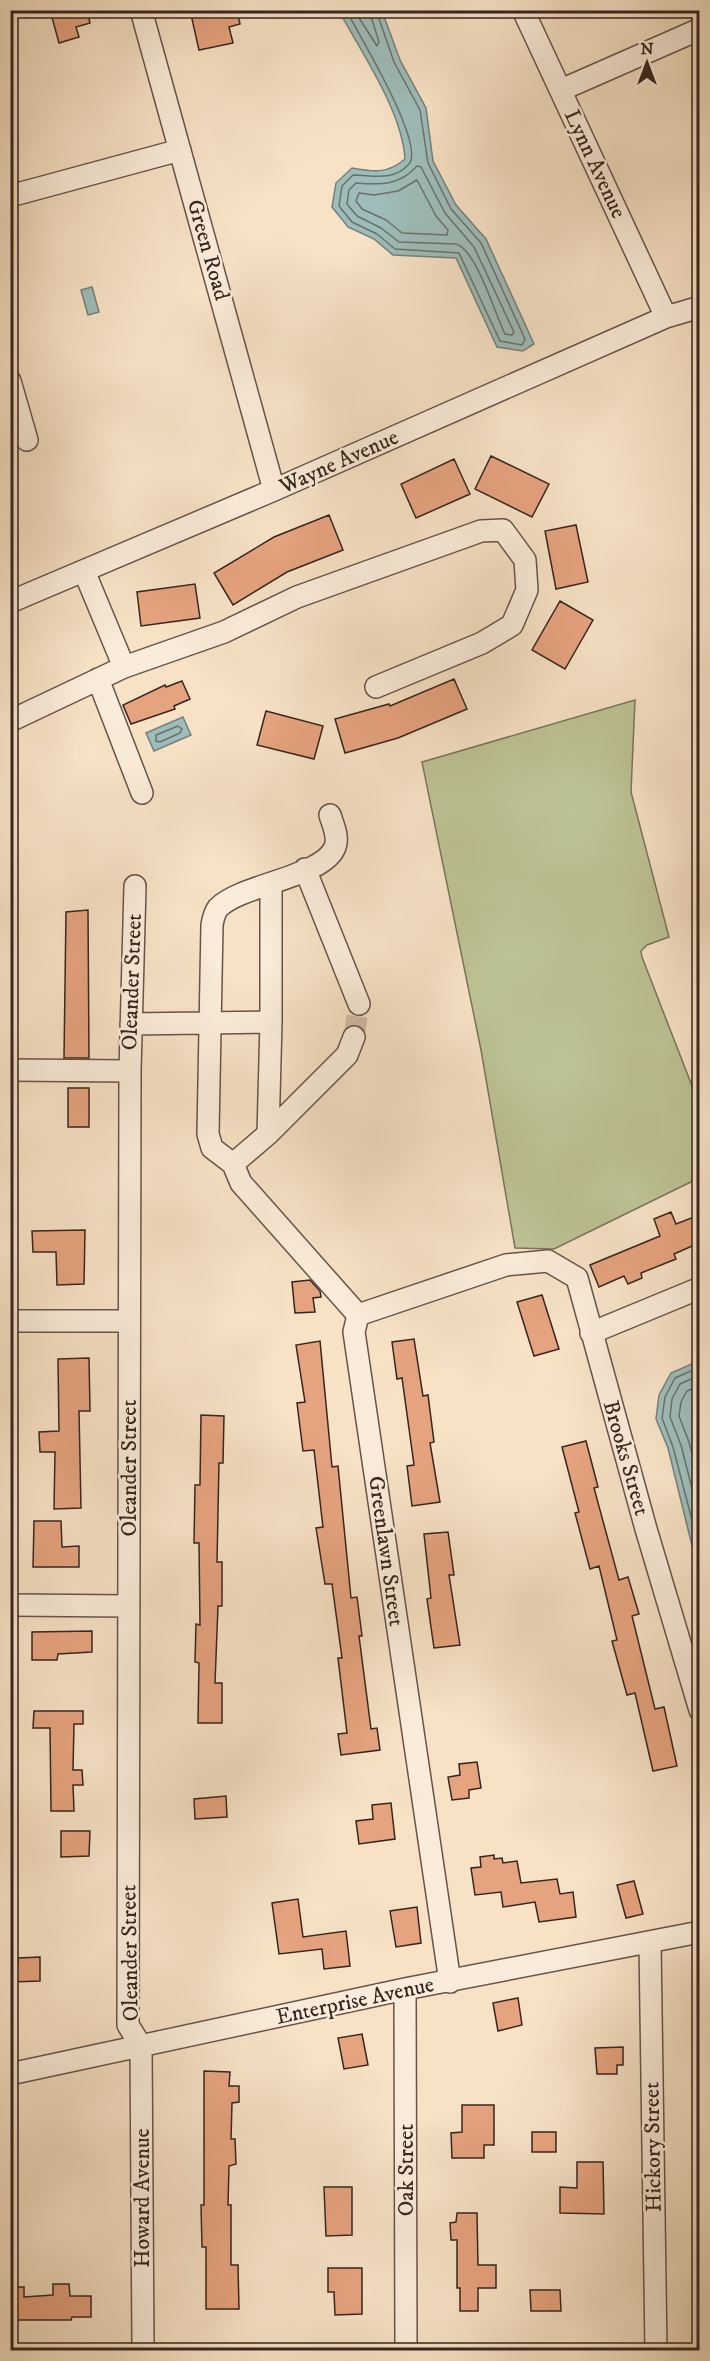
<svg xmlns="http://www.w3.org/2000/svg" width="710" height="2361" viewBox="0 0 710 2361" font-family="'IM FELL DW Pica',serif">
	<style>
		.green { fill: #bdc395; stroke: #7a745a; stroke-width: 1.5 }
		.water { fill: #9ebdba; stroke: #75807c; stroke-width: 1.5 }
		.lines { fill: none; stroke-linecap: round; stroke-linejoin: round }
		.shore { stroke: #6a716c; stroke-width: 1.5 }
		.building { fill: #e6a37f; stroke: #37251f; stroke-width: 1.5 }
		.minor-tunnel { stroke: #d1bca5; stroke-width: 21; stroke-dasharray: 21 10; stroke-linecap: butt }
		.minor-casing { stroke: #675449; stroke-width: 24 }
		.minor { stroke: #faecda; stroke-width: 21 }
		.labels { text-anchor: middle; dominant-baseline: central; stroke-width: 5; stroke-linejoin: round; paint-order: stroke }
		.street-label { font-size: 22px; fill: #37251f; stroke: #faecda }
	</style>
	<rect width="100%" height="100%" fill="#f7e2c6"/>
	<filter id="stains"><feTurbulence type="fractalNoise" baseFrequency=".00333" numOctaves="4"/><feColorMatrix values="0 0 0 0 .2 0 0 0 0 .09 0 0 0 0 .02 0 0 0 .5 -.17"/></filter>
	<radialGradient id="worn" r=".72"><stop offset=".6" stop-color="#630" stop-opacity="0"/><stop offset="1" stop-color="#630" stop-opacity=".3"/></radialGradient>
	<!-- green -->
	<path class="green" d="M635,700L631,792L669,937L647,945L641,951L642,957L699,1104V1178L554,1249L515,1248L481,1050L422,762Z"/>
	<!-- water -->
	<path class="water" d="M339,11H382L400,60L426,108L433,161L456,205L486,239L534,344L523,351L497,347L456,258L393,255L374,239L348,227L332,207L336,183L352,168C373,172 388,174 405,159C402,111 362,53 339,11Z
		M92,287L99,312L88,315L81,290Z
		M183,717L191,735L154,751L146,733Z
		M699,1361V1574L668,1448L656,1419L659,1395L671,1373Z"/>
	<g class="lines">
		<!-- shore -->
		<path class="shore" d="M346,10C358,33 426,145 409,164C393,182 373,175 353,175L342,186L339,206L352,222L377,234L395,249L459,253L500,341L522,345L525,339L481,243L451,209L428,163L420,110L394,62L376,10
			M354,10L377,46L379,42L369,10
			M417,166L421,167L445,213L474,247L514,332L512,335L505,334C495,314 476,249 456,244L399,242L381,228L357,216L347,204L349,190L356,183C380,185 399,186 417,166Z
			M417,180L436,216L448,230L447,235L402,233L386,220L362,209L356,201L359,193L374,195L398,191Z
			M178,726L182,729L180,733L160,742L156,741V735Z
			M700,1367L675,1378L665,1397L662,1418L673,1447L700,1551
			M700,1375L680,1384L672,1399L670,1417L681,1445L700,1520
			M700,1385L687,1391L681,1402L679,1416L689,1442L700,1483"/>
	</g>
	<!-- building -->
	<path class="building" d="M50,10H87L90,23L76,27L79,37L59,43Z
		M190,10H237L240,24L229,27L233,43L199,50Z
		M491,456L549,484L532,517L475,489Z
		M454,459L470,494L416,518L401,484Z
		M329,515L343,550L287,572L233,605L214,573L274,537Z
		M576,525L588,582L556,589L545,531Z
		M195,584L200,618L141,626L137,592Z
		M560,601L593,620L565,669L532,650Z
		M454,679L467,709L398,738L345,753L335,719L389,704L390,706Z
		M182,681L190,699L174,706L175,709L131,724L123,705L165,685L166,687Z
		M266,711L323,726L314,759L257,745Z
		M88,910L89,1058H64L66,912Z
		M68,1088H89V1127H68Z
		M671,1212L676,1224L699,1215V1243L674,1254L676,1259L641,1273L642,1278L628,1284L624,1276L599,1287L590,1265L660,1236L654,1219Z
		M85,1230L84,1284L57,1285L56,1252H33L32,1231Z
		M310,1280L320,1291L321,1297L313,1298L315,1312L295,1313L292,1282Z
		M542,1295L559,1349L534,1356L517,1302Z
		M414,1339L423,1396L428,1395L434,1442L430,1443L440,1502L412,1506L407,1466L414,1465L402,1378L397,1379L392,1342Z
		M320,1341L332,1467L338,1466L351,1598L357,1597L362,1636H359L371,1729L377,1728L380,1750L341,1755L338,1734L347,1733L338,1658H342L332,1584H325L316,1528L323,1527L314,1450L303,1451L297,1403L305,1402L296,1345Z
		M89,1358L90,1411H79L81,1508L54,1509L55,1452H40L39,1432L59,1431L58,1359Z
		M201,1415L224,1416L223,1463H219L217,1562H222V1606H218L215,1683H222V1723H198L199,1663L195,1662L196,1624L200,1625L199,1543H194L195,1485H200Z
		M586,1441L598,1487L594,1488L619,1580L628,1577L639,1614L632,1616L655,1709L664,1707L677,1766L653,1771L635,1693L627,1695L612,1641L617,1640L599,1566L590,1569L575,1513L579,1512L562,1447Z
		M34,1521H61L62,1547L79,1546V1567H33Z
		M448,1532L454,1575H449L460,1645L434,1648L427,1599L431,1598L424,1534Z
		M92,1631V1652L58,1654L57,1660H32V1632Z
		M34,1711H83V1724H74L73,1770H82L83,1785H73L74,1811H51L50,1728H33Z
		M477,1762L481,1788L469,1790V1798L452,1800L448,1777L460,1775L459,1764Z
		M226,1796L227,1817L195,1819L194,1799Z
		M391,1803L395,1839L359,1844L356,1821L373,1819L372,1805Z
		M61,1831H90L89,1856L61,1857Z
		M494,1855V1859L502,1858L503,1863L517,1861L521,1883L557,1879L560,1894L573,1892L576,1917L539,1922L535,1902L503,1907L501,1892L475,1895L471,1868L481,1867L480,1857Z
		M634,1881L643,1914L626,1918L617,1885Z
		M298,1899L303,1937L346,1931L350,1966L324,1969L322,1949L279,1954L272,1903Z
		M417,1907L421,1943L396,1947L390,1911Z
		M40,1957V1981L12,1982V1965L18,1964V1958Z
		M518,1998L522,2025L498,2031L493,2003Z
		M362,2034L368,2065L344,2069L338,2038Z
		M623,2047V2065H617V2074H597L595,2048Z
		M204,2071L230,2072L229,2086H239V2102L232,2103L231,2139H235L236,2164L229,2166L228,2205H231V2265H238L239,2309H206V2247H202L201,2205H204Z
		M462,2105H494V2145H484V2158H452L451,2133L462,2132Z
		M532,2132H556V2152H532Z
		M577,2162H603L604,2214L560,2213V2187L577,2188Z
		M324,2187H352V2235L326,2236Z
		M457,2213H477L478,2265H496V2288H478V2311H460V2288H457V2240H451L450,2223L456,2222Z
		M328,2268H362V2314L335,2315L334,2292H328Z
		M53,2284H69L70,2296H91V2317H72L71,2320H10V2287H24V2297L53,2295Z
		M530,2290H560L561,2311H531Z"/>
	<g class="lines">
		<!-- minor-tunnel -->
		<path class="minor-tunnel" d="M354,1037L359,1004"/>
		<!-- minor casing -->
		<g class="minor-casing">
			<path id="minor" d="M141,10L274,490
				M523,10L666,317
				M561,90L700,29
				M10,196L180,150
				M10,381L27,440
				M84,571L124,667
				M10,602L274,490L666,317L700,307
				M98,679L142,793
				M10,721L124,667L224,632L297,597L481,531L503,530L525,560L527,590L512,625L482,643L376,687
				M305,869L359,1004
				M135,886L130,1071L128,2025L141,2046L143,2350
				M131,1024L271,1022
				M10,1070L130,1071
				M268,1134L271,1022V885
				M233,1164L212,1148L208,1134L212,925C213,919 215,912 218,908C241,884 324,877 335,847C339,837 333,825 330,815
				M233,1164L241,1183L358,1315
				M233,1164L268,1134L347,1055L354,1037
				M358,1315L506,1265L548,1261L577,1278L646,1529L700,1710
				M358,1315L354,1332L450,1982
				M10,1321H129
				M591,1333L700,1288
				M10,1605L129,1606
				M650,1943L656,2350
				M405,1989L406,2350
				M10,2074L405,1989L700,1932"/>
		</g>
		<!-- minor -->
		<use href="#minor" class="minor"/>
	</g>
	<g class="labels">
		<!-- street labels -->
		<g class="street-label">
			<text transform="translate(595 164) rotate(65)">Lynn Avenue</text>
			<text transform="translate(208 250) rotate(74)">Green Road</text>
			<text transform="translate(339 462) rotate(-24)">Wayne Avenue</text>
			<text transform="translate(132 982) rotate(-88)">Oleander Street</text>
			<text transform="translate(626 1458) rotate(74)">Brooks Street</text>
			<text transform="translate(129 1468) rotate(-90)">Oleander Street</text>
			<text transform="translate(386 1551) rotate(82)">Greenlawn Street</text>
			<text transform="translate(130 1953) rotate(-91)">Oleander Street</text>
			<text transform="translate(355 2001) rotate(-12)">Enterprise Avenue</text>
			<text transform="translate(653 2147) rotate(-91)">Hickory Street</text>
			<text transform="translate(406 2170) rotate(-90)">Oak Street</text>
			<text transform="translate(142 2198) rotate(-90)">Howard Avenue</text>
		</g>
	</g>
	<!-- margin -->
	<rect width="710" height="2361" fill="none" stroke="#f7e2c6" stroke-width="36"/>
	<rect x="12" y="12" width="686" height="2337" fill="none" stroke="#37251f" stroke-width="3"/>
	<rect x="18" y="18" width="674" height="2325" fill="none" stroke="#37251f" stroke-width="1.5"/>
	<!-- north arrow -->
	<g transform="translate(647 63)" stroke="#faecda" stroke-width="4.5" paint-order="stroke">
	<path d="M0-4.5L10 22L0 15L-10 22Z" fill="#37251f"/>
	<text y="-9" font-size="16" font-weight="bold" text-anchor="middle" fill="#37251f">N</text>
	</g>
	<rect width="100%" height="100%" filter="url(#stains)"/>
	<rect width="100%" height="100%" fill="url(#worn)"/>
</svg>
